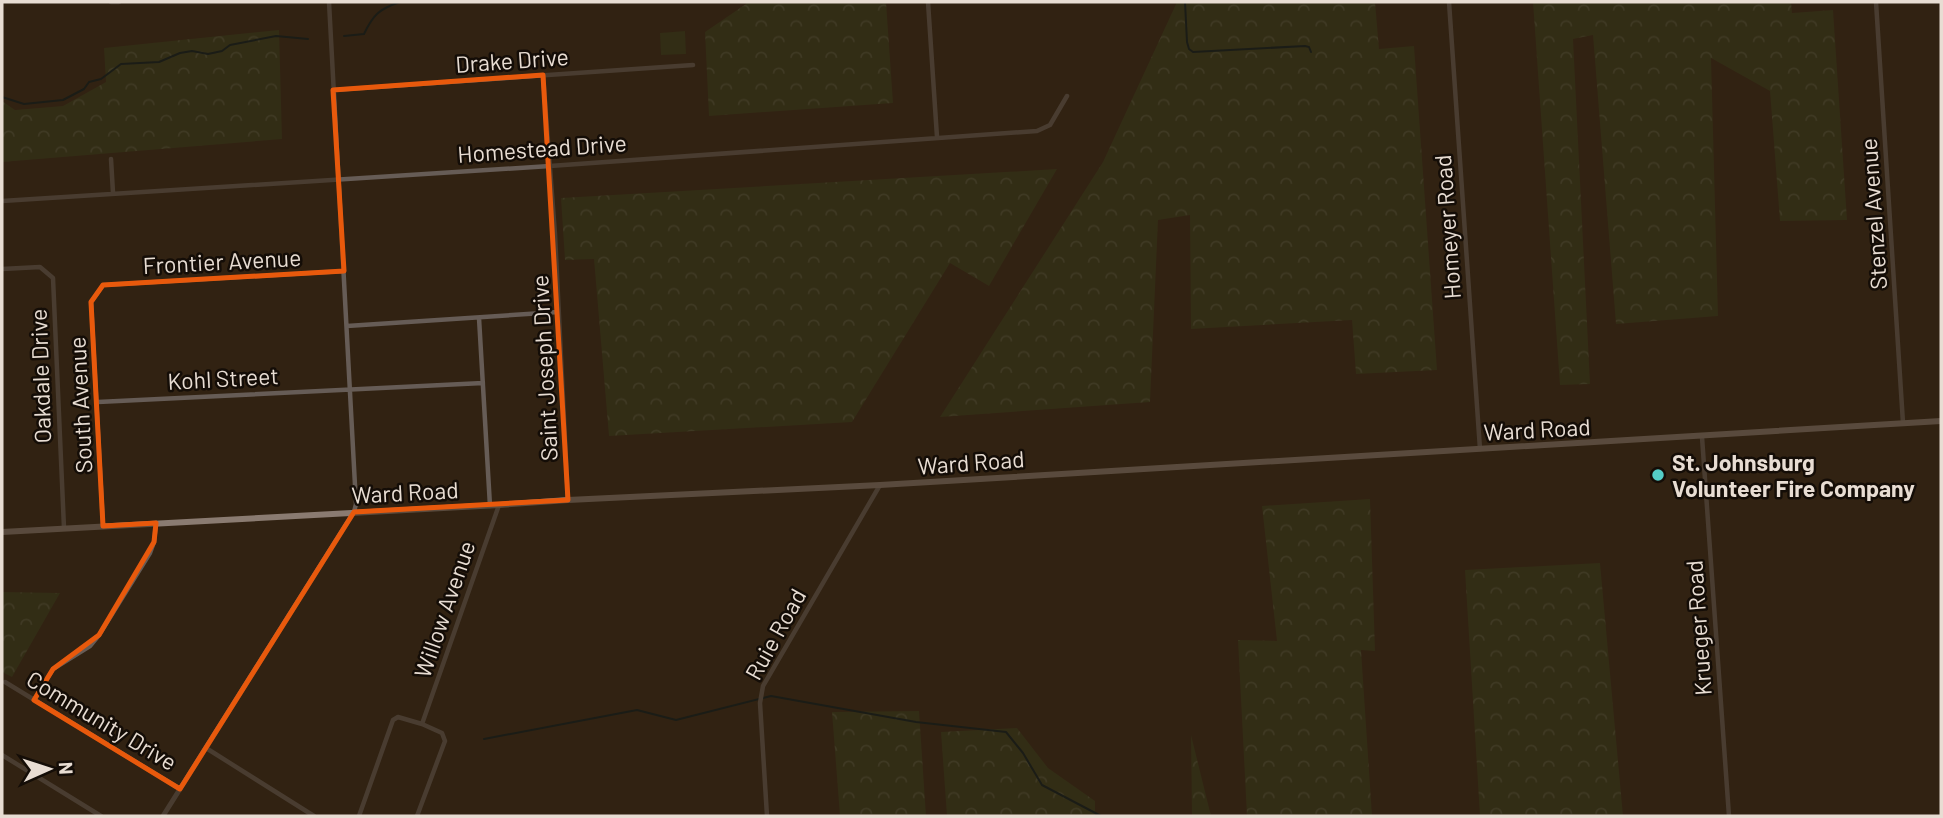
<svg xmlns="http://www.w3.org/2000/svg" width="1943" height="818" viewBox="0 0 1943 818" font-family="Barlow,sans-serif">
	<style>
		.forest { fill: url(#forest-crowns) }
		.park { fill: #343a1a }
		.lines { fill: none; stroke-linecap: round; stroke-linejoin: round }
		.stream { stroke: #00161c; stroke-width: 2 }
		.minor { stroke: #665c56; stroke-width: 4.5 }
		.tertiary { stroke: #665c56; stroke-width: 5 }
		.secondary { stroke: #8a7b71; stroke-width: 6 }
		.marked { fill: none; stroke: #e8590c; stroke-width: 5; stroke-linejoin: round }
		.poi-dot { fill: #54cdc7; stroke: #140d07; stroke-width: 2.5 }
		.labels { text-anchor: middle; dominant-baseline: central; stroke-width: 5; stroke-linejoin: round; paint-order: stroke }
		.street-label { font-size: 23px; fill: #e8ddd3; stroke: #140d07 }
		.poi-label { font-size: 23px; font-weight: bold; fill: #e8ddd3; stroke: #140d07; text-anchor: start }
	</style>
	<defs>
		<pattern id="forest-crowns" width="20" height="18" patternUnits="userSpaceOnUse" patternTransform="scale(1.75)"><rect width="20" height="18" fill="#343a1a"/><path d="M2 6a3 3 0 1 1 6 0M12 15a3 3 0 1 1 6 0" fill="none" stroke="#51563a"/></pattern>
	</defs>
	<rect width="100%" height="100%" fill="#312212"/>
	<!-- forest -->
	<path class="forest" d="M746,2H886L893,103L709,116L705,32L746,4Z
		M1177,2H1375L1379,49L1414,46L1437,370L1356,374L1352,320L1191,329L1190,215L1158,220L1150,402L940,417L1103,162Z
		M1533,2H1791L1792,13L1833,10L1847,220L1780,221L1770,91L1711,58L1718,316L1616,324L1593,35L1573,39L1590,384L1560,385Z
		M279,30L282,139L2,162V101L15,110L63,106L106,82L104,48Z
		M1057,169L989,286L950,263L852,422L609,436L594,259L565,260L561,198Z
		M1370,499L1375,651L1361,650L1372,816H1247L1238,640L1277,641L1262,506Z
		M1600,563L1623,816H1480L1465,570Z
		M2,592L60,593L12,677L2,672Z
		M919,711L926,816H840L832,712Z
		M1017,728L1048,768L1095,801V816H947L941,732Z
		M1191,735L1211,816H1192Z"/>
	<!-- park -->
	<path class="park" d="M685,31L686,54L661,55L660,33Z"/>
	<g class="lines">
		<!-- stream -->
		<path class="stream" d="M1185,2L1187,42L1189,49L1193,52L1305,46L1309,47L1311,52
			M344,36L364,34C373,15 379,9 400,2
			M2,97L24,104L63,100L84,89L89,82L101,79L121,64L159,62L180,53L192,51L208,54L222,51L230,45L276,36L308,39
			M484,739L637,710L676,720L771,696L916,722L1006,732L1023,753L1042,785L1101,816"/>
		<!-- minor -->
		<path class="minor" d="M111,2H119
			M329,2L356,504L354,512
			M928,2L937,137
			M1449,2L1480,449
			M1876,2L1903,423
			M543,75L555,234L568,500
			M333,90L693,65
			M111,159L113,193
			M2,201L550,166L1037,131L1050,125L1067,96
			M2,269L40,267L53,278L64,528
			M479,318L490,506
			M347,326L558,312
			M98,402L483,383
			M1702,437L1729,816
			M103,526L91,302L103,285L344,271
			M5,682L180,789
			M34,700L53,669L90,646L99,635L150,553L154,542L156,523
			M422,724L499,505
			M206,748L314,816
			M2,755L101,816
			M359,816L393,720L398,717L422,724L442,733L445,741L417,816
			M767,816L760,703L763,686L880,485"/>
		<!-- tertiary -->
		<path class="tertiary" d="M163,816L354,512"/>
		<!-- secondary -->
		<path class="secondary" d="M2,532L499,505L568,500L880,485L1941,421"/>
	</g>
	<!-- marked area -->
	<path d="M0 0H1943V818H0ZM543,75L568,500L354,512L180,789L34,700L53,669L99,635L154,542L156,523L103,526L91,302L103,285L344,271L333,90Z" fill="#312212" fill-opacity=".55" fill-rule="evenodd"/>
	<path class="marked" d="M543,75L568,500L354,512L180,789L34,700L53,669L99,635L154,542L156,523L103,526L91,302L103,285L344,271L333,90Z"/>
	<!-- markers -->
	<circle class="poi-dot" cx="1658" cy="475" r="7"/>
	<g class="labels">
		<!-- street labels -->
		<g class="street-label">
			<text transform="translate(512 60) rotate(-4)">Drake Drive</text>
			<text transform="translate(542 148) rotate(-4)">Homestead Drive</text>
			<text transform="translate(1873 214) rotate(-94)">Stenzel Avenue</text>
			<text transform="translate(1447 227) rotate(-94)">Homeyer Road</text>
			<text transform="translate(222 261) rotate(-3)">Frontier Avenue</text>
			<text transform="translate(544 368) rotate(-93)">Saint Joseph Drive</text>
			<text transform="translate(40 376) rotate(-92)">Oakdale Drive</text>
			<text transform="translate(223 378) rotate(-3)">Kohl Street</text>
			<text transform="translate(80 405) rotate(-93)">South Avenue</text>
			<text transform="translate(1537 429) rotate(-3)">Ward Road</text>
			<text transform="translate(971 462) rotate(-4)">Ward Road</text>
			<text transform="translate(405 492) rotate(-3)">Ward Road</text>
			<text transform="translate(444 609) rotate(-71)">Willow Avenue</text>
			<text transform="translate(1698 628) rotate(-94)">Krueger Road</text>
			<text transform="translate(775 634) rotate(-61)">Ruie Road</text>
			<text transform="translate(102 720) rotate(31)">Community Drive</text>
		</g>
		<!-- poi labels -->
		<g class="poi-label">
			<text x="1672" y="462">St. Johnsburg<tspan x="1672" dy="26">Volunteer Fire Company</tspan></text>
		</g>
	</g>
	<!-- border -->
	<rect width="1943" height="818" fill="none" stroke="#e8ddd3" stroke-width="7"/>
	<!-- north arrow -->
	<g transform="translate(49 769) rotate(87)" stroke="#140d07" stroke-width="5" paint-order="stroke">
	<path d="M0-5L12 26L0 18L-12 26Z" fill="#e8ddd3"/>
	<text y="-10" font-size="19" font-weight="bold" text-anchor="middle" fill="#e8ddd3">N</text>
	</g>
</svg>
